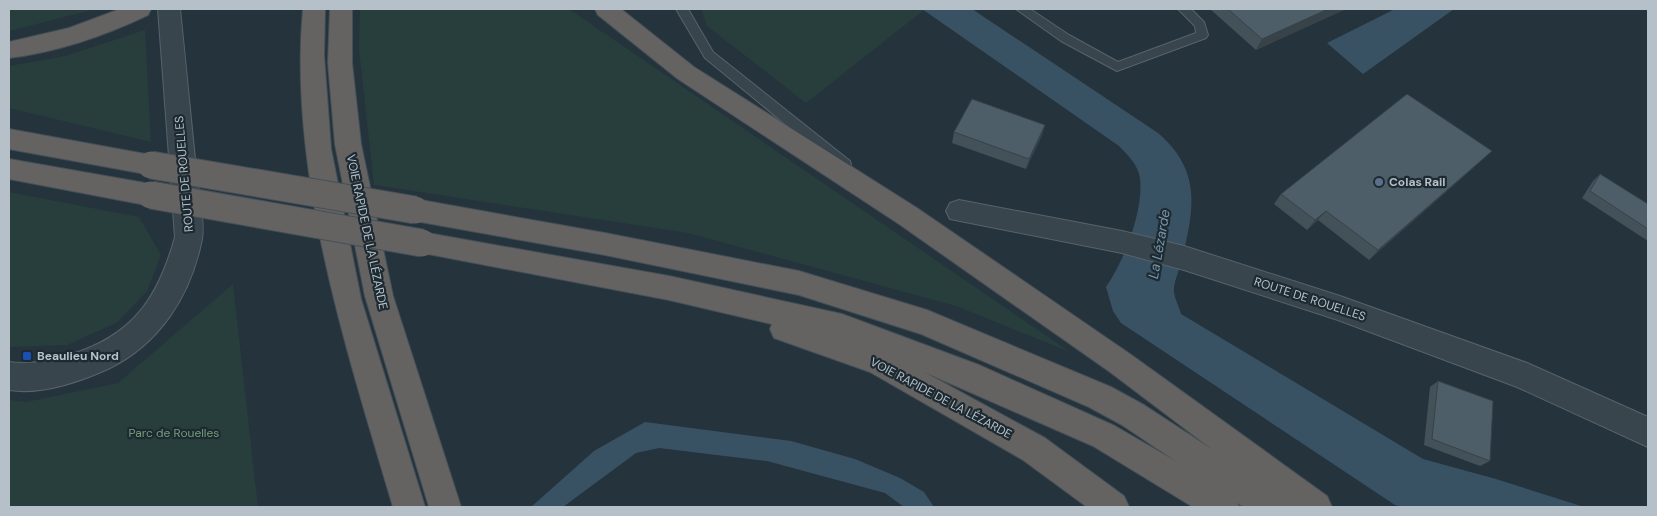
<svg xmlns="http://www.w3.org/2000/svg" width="1657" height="516" viewBox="0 0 1657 516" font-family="'DM Sans',sans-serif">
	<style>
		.green { fill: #273e3c }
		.water { fill: #395263 }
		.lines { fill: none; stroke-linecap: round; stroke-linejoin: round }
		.service-casing { stroke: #57636b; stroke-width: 2 }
		.minor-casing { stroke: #57636b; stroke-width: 2 }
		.trunk-casing { stroke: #445058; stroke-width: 2 }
		.service { fill: #39454d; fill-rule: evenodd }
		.minor { fill: #39454d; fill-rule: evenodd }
		.trunk { fill: #656362; fill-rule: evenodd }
		.trunk-bridge-casing { stroke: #445058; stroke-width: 29; stroke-linecap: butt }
		.trunk-bridge { stroke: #656362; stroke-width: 27 }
		.wall { fill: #435159 }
		.shaded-wall { fill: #374249 }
		.building { fill: #4e5e68; stroke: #374249 }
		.service-dot { fill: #5c6f8a; stroke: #1e2a32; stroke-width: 2 }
		.transit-dot { fill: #1a4fb4; stroke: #1e2a32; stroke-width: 2 }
		.labels { text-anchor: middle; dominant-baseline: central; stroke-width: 4.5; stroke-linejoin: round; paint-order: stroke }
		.street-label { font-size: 12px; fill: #b5c0c8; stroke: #1e2a32 }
		.poi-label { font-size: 12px; font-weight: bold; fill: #b5c0c8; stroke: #1e2a32; text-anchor: start }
		.park-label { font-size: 12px; fill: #739d75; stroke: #1e2a32 }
		.water-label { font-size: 14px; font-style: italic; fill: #7696aa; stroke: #1e2a32 }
	</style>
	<rect width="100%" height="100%" fill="#25333d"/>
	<!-- green -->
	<path class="green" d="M9,9H96L9,31Z
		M360,9H569L1070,352L956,306L688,233L374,185L359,49Z
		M701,9H922L924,10L806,103L707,26Z
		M145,30L151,142L9,108V66L65,56Z
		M9,192L139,217L161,255L147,291L118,322L67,345L9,347Z
		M233,284L258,507H9V400L26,402L118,383Z"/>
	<!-- water -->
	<path class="water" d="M922,9H972L1158,133C1202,171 1194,209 1182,259C1180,269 1173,283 1174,292C1175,299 1179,307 1181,314L1423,459L1496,479L1584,507H1403L1395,505L1121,323L1113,311L1106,287C1124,261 1144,210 1140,178C1138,165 1128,155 1119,146Z
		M1395,9H1454L1363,74L1327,43Z
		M645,422L791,441L855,459L900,478L924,492L934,507H904L885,493L767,461L659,448L636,453L563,507H531L594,451Z"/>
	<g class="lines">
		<!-- service casing -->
		<g class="service-casing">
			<path id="service" d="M676,9H688L713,52L850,161L851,165L850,169H840L705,58Z
				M1016,9H1030L1069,35L1118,62L1196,33L1195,26L1178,9H1191L1204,22L1208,35L1206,38L1117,71L1061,41Z"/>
		</g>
		<!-- minor casing -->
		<g class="minor-casing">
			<path id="minor" d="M158,9H180C186,66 191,122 197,179C199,196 205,223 202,239C191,295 160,344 108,369C79,382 40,395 9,390V362C29,365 49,361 69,355C133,336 158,298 175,237Z
				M959,200L1122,231L1184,246L1340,296L1527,363L1648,417V447L1517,387L1338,320L1184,270L1122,253L950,219L946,211L950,203Z"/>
		</g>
		<!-- trunk casing -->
		<g class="trunk-casing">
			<path id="trunk" d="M120,9H151L148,15C104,36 57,52 9,58V42L69,28Z
				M303,9H325L324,55L331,149L361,299L425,507H393C347,351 288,173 303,9Z
				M330,9H352V63L361,144L393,296L461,507H429L365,296L335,144L328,63Z
				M595,9H621L694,67L917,208L1130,354L1327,496L1332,507H1244L1237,503L1239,507H1193L1093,446L924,372L1045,438L1124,496L1129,507H1087L1023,460L870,372L774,338L770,329L772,324L669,300L412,251L408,243L412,235L422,232L669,276L842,314L979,365L1115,426L1177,462L1122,425L1089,407L921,334L799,295L605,255L415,221L406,218L402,210L406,202L415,199L605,233L799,271L927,310L1111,387L1144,405L1213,450L1110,372L899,224L678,79L598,15Z
				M9,129L151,155L160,158L164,165L160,172L151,175L9,149Z
				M9,159L151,184L160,187L164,195L160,203L151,206L9,179Z"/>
		</g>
		<!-- service -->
		<use href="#service" class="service"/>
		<!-- minor -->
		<use href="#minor" class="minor"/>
		<!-- trunk -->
		<use href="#trunk" class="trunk"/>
		<!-- trunk-bridge casing -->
		<g class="trunk-bridge-casing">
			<path id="trunk-bridge" d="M151,165L415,210
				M151,195L422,243"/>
		</g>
		<!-- trunk-bridge -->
		<use href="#trunk-bridge" class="trunk-bridge"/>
	</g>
	<!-- wall -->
	<path class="wall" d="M1210,9H1346L1256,50Z
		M1045,125L1042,135L1026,169L952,143L954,132Z
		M1481,161L1369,260L1318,220L1307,230L1274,204L1281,194Z
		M1600,174L1648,204V241L1582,198L1593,181Z
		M1438,381L1490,461L1480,466L1424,445L1430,387Z"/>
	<!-- shaded-wall -->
	<path class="shaded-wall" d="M1328,9H1346L1256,50L1262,39Z
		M1045,125L1042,135L1026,169L1029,159Z
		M1492,151L1481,161L1369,260L1378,250Z
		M1326,211L1318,220L1307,230L1315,220Z"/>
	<!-- building -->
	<path class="building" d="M1228,9H1328L1262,39Z
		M1407,94L1492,151L1378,250L1326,211L1315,220L1281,194Z
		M972,99L1045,125L1029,159L954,132Z
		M1600,174L1648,204V229L1590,191Z
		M1438,381L1493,401L1490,461L1432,439Z"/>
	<!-- markers -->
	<circle class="service-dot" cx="1379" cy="182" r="5"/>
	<rect class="transit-dot" x="22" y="351" width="10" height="10" rx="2.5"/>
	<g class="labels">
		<!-- street labels -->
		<g class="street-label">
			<text transform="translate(184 174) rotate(-95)">ROUTE DE ROUELLES</text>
			<text transform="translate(367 232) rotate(78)">VOIE RAPIDE DE LA LÉZARDE</text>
			<text transform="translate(1310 299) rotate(18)">ROUTE DE ROUELLES</text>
			<text transform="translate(941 398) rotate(28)">VOIE RAPIDE DE LA LÉZARDE</text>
		</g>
		<!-- poi labels -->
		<g class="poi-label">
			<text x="1389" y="182">Colas Rail</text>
			<text x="37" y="356">Beaulieu Nord</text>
		</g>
		<!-- park labels -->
		<g class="park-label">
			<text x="174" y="433">Parc de Rouelles</text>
		</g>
		<!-- water labels -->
		<g class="water-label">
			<text transform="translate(1159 244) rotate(-80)">La Lézarde</text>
		</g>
	</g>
	<!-- border -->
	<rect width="1657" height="516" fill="none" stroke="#b5c0c8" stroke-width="20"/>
</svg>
